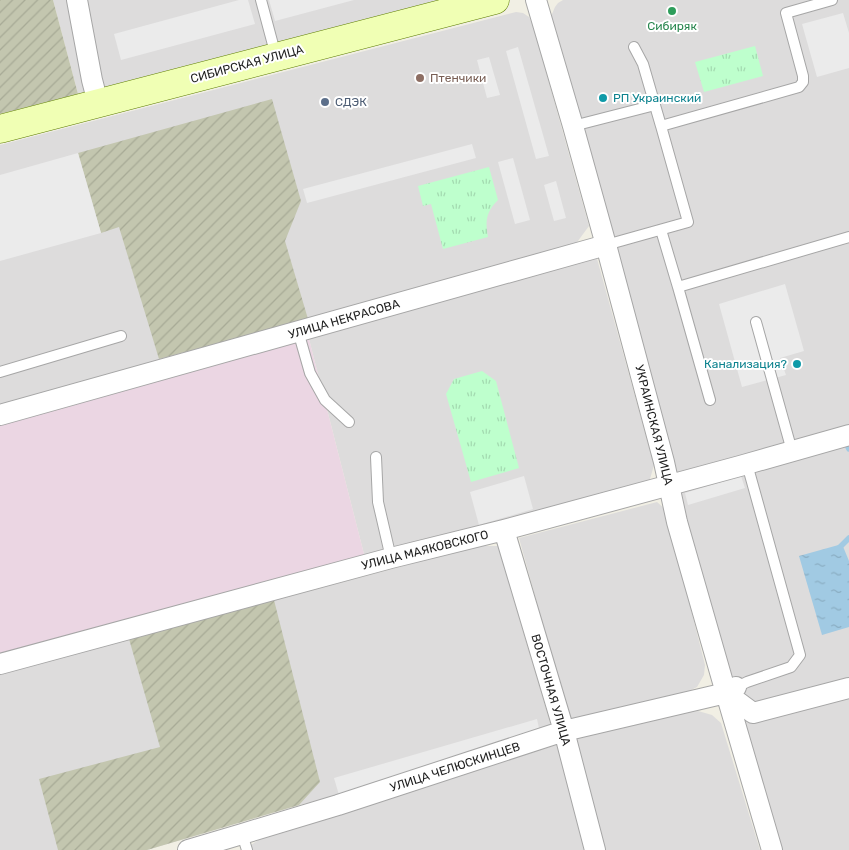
<svg xmlns="http://www.w3.org/2000/svg" width="849" height="850" viewBox="0 0 849 850" font-family="Rubik,sans-serif">
	<style>
		.residential { fill: #dddcdc }
		.industrial { fill: #ebd6e3 }
		.construction { fill: url(#construction-furrows) }
		.park { fill: url(#park-tufts) }
		.parking { fill: #ebebeb }
		.water { fill: url(#water-ripples) }
		.lines { fill: none; stroke-linecap: round; stroke-linejoin: round }
		.stream { stroke: #a1cae3; stroke-width: 5.5 }
		.lane-casing { stroke: #a6a6a6; stroke-width: 12 }
		.street-casing { stroke: #a6a6a6; stroke-width: 22 }
		.secondary-casing { stroke: #5c7c00; stroke-width: 29 }
		.lane { stroke: #fff; stroke-width: 10 }
		.street { stroke: #fff; stroke-width: 20 }
		.secondary { stroke: #f0ffb4; stroke-width: 28 }
		.leisure-dot { fill: #2e9e5b; stroke: #fff; stroke-width: 2 }
		.education-dot { fill: #8d6e63; stroke: #fff; stroke-width: 2 }
		.culture-dot { fill: #0f9aa8; stroke: #fff; stroke-width: 2 }
		.service-dot { fill: #5c6f8a; stroke: #fff; stroke-width: 2 }
		.labels { text-anchor: middle; dominant-baseline: central; stroke-width: 4; stroke-linejoin: round; paint-order: stroke }
		.leisure-label { font-size: 12px; fill: #27864d; stroke: #fff }
		.street-label { font-size: 12px; fill: #1f1f1f; stroke: #fff }
		.education-label { font-size: 12px; fill: #785e54; stroke: #fff; text-anchor: start }
		.culture-label { font-size: 12px; fill: #0d838f; stroke: #fff; text-anchor: start }
		.service-label { font-size: 12px; fill: #4e5e75; stroke: #fff; text-anchor: start }
	</style>
	<defs>
		<pattern id="construction-furrows" width="10" height="10" patternUnits="userSpaceOnUse" patternTransform="scale(1.25)"><rect width="10" height="10" fill="#c3c6af"/><path d="M-1 1l2-2M0 10L10 0M9 11l2-2" fill="none" stroke="#a7aa96"/></pattern>
		<pattern id="park-tufts" width="24" height="20" patternUnits="userSpaceOnUse" patternTransform="scale(1.25)"><rect width="24" height="20" fill="#beffcd"/><path d="M3 7l-1-3M5 7V3M7 7l1-3M15 17l-1-3M17 17v-4M19 17l1-3" fill="none" stroke="#a3dab0"/></pattern>
		<pattern id="water-ripples" width="26" height="14" patternUnits="userSpaceOnUse" patternTransform="scale(1.25)"><rect width="26" height="14" fill="#a1cae3"/><path d="M2 4q2-2 4 0t4 0M15 11q2-2 4 0t4 0" fill="none" stroke="#8aadc2"/></pattern>
	</defs>
	<rect width="100%" height="100%" fill="#f1efe4"/>
	<!-- residential -->
	<path class="residential" d="M53,0H439L78,94Z
		M563,0H849V850H779L735,703L552,22V14L555,7L558,3Z
		M516,12L523,13L529,17L533,25L589,226L572,249L0,409V145Z
		M596,255L654,465L648,486L365,558L308,335Z
		M657,502L666,510L705,665L704,675L697,687L685,693L648,703L569,719L519,538Z
		M478,546H498L552,729L327,798L299,805L147,850H0V673Z
		M698,711L712,715L721,723L760,850H604L576,738L680,713Z
		M559,744L587,850H244L261,838Z"/>
	<!-- industrial -->
	<path class="industrial" d="M308,335L365,558L0,657V420Z"/>
	<!-- construction -->
	<path class="construction" d="M0,0H53L78,94L0,114Z
		M272,99L301,201L285,241L308,319L159,359L119,227L101,233L78,153Z
		M274,600L320,782L299,805L147,850H58L39,779L160,747L129,639Z"/>
	<!-- park -->
	<path class="park" d="M755,46L763,76L704,92L695,62Z
		M489,167L498,200C486,212 485,221 488,237L443,249L431,204L423,206L418,186Z
		M482,371L496,381L519,468L471,482L446,394L454,379Z"/>
	<!-- parking -->
	<path class="parking" d="M239,0H248L255,24L121,60L114,34Z
		M269,0H354L275,21Z
		M843,13L849,33V68L817,77L802,24Z
		M518,47L549,156L536,159L506,51Z
		M489,57L500,95L487,98L477,60Z
		M472,144L476,158L307,203L303,189Z
		M78,153L101,233L0,261V175Z
		M513,158L530,220L515,224L498,162Z
		M556,181L566,218L554,221L544,185Z
		M785,284L804,351L780,358L786,375L742,387L719,304Z
		M524,476L533,509L479,525L470,492Z
		M741,476L745,488L688,505L685,493Z
		M537,719L540,733L339,795L334,778Z"/>
	<!-- water -->
	<path class="water" d="M842,544L849,561V627L822,635L799,556Z"/>
	<g class="lines">
		<!-- stream -->
		<path class="stream" d="M848,447L849,449
			M838,549L849,538"/>
		<!-- lane casing -->
		<g class="lane-casing">
			<path id="lane" d="M261,0L276,56
				M634,47L643,64L661,126L799,87L803,82V76L786,13L832,0
				M573,126L655,105
				M661,230L678,287L849,237
				M606,245L688,222L661,126
				M678,287L710,400
				M756,322L792,451
				M298,331L310,373L325,400L349,422
				M0,372L121,336
				M376,457L378,502L391,558
				M737,687L747,682L791,667L800,655L747,464
				M242,834L247,850"/>
		</g>
		<!-- street casing -->
		<g class="street-casing">
			<path id="street" d="M77,0L92,80L98,103
				M536,0L573,126L606,245L664,462L677,522L726,693L772,850
				M0,415L606,245
				M504,530L564,731L595,850
				M0,664L391,558L504,530L740,466L849,435
				M726,693L753,713L849,688
				M188,850L242,834L338,805L564,731L726,693L736,687"/>
		</g>
		<!-- secondary casing -->
		<g class="secondary-casing">
			<path id="secondary" d="M0,129L495,0"/>
		</g>
		<!-- lane -->
		<use href="#lane" class="lane"/>
		<!-- street -->
		<use href="#street" class="street"/>
		<!-- secondary -->
		<use href="#secondary" class="secondary"/>
	</g>
	<!-- markers -->
	<circle class="leisure-dot" cx="672" cy="11" r="5"/>
	<circle class="education-dot" cx="420" cy="78" r="5"/>
	<g class="culture-dot">
		<circle cx="603" cy="98" r="5"/>
		<circle cx="797" cy="364" r="5"/>
	</g>
	<circle class="service-dot" cx="325" cy="102" r="5"/>
	<g class="labels">
		<!-- leisure labels -->
		<g class="leisure-label">
			<text x="672" y="26">Сибиряк</text>
		</g>
		<!-- street labels -->
		<g class="street-label">
			<text transform="translate(247 64) rotate(-15)">СИБИРСКАЯ УЛИЦА</text>
			<text transform="translate(344 319) rotate(-16)">УЛИЦА НЕКРАСОВА</text>
			<text transform="translate(654 425) rotate(76)">УКРАИНСКАЯ УЛИЦА</text>
			<text transform="translate(425 550) rotate(-14)">УЛИЦА МАЯКОВСКОГО</text>
			<text transform="translate(551 690) rotate(74)">ВОСТОЧНАЯ УЛИЦА</text>
			<text transform="translate(455 767) rotate(-18)">УЛИЦА ЧЕЛЮСКИНЦЕВ</text>
		</g>
		<!-- education labels -->
		<g class="education-label">
			<text x="430" y="78">Птенчики</text>
		</g>
		<!-- culture labels -->
		<g class="culture-label">
			<text x="613" y="98">РП Украинский</text>
			<text x="787" y="364" text-anchor="end">Канализация?</text>
		</g>
		<!-- service labels -->
		<g class="service-label">
			<text x="335" y="102">СДЭК</text>
		</g>
	</g>
</svg>
